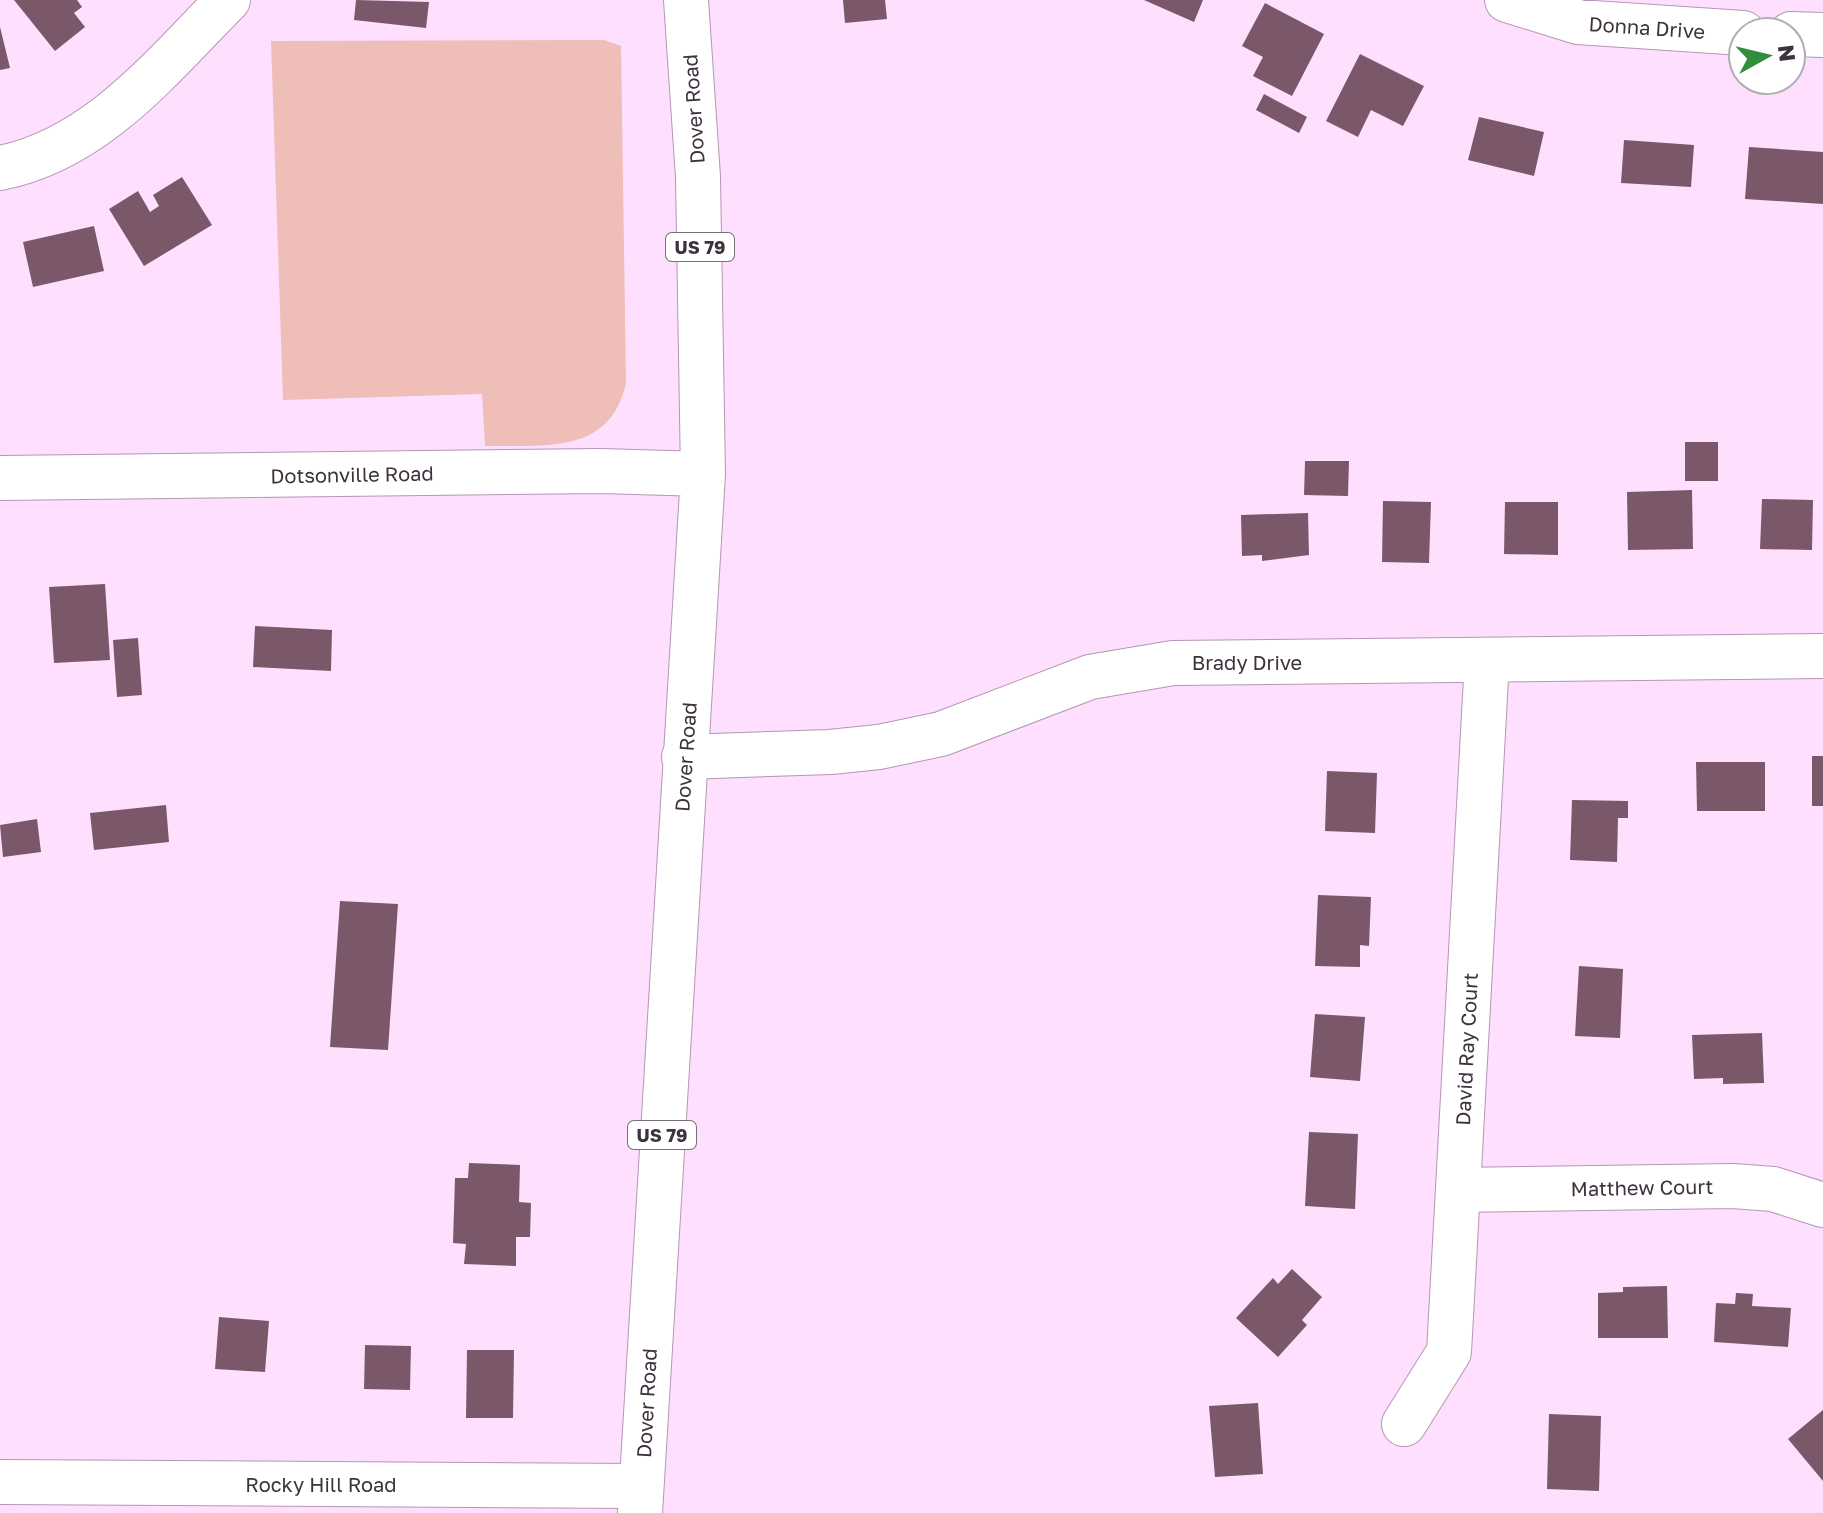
<svg xmlns="http://www.w3.org/2000/svg" width="1823" height="1513" viewBox="0 0 1823 1513" font-family="'Golos Text',sans-serif">
	<style>
		.green { fill: #f0beb8 }
		.building { fill: #7a586a }
		.lines { fill: none; stroke-linecap: round; stroke-linejoin: round }
		.minor-casing { stroke: #b497b4; stroke-width: 46 }
		.major-casing { stroke: #b497b4; stroke-width: 46 }
		.minor { stroke: #fff; stroke-width: 44 }
		.major { stroke: #fff; stroke-width: 44 }
		.labels { text-anchor: middle; dominant-baseline: central; stroke-width: 8; stroke-linejoin: round; paint-order: stroke }
		.shield { fill: #fff; stroke: #787078; stroke-width: 2 }
		.shield-label { font-size: 18px; font-weight: bold; fill: #3e323e }
		.street-label { font-size: 20px; fill: #3e323e; stroke: #fff }
	</style>
	<rect width="100%" height="100%" fill="#fedffe"/>
	<!-- green -->
	<path class="green" d="M604,40L621,46L626,383C610,455 546,445 485,446L482,394L283,400L271,41Z"/>
	<!-- building -->
	<path class="building" d="M14,0H77L82,7L74,13L85,27L55,51Z
		M356,0L429,2L426,28L354,20Z
		M843,0H885L887,19L845,23Z
		M1144,0H1203L1194,22Z
		M1265,3L1324,34L1292,96L1253,76L1263,57L1242,46Z
		M0,27L10,68L0,70Z
		M1360,54L1424,86L1403,126L1371,110L1358,137L1326,121Z
		M1264,94L1307,117L1299,133L1256,110Z
		M1479,117L1544,132L1534,176L1468,160Z
		M1624,140L1694,145L1691,187L1621,183Z
		M1749,147L1823,152V204L1745,199Z
		M182,177L212,225L144,266L109,209L138,191L150,212L159,206L153,195Z
		M94,226L104,271L33,287L23,242Z
		M1685,442H1718V481H1685Z
		M1305,461H1349L1348,496L1304,495Z
		M1692,490L1693,549L1628,550L1627,492Z
		M1762,499L1813,500L1812,550L1760,549Z
		M1383,501L1431,502L1429,563L1382,562Z
		M1505,502H1558V555L1504,554Z
		M1308,513L1309,555L1262,561V555L1242,556L1241,515Z
		M105,584L110,660L54,663L49,587Z
		M255,626L332,630L331,671L253,667Z
		M138,638L142,695L117,697L113,640Z
		M1812,756H1823V806H1812Z
		M1696,762H1765V811H1697Z
		M1327,771L1377,773L1375,833L1325,831Z
		M1572,800L1628,801V818H1618L1617,862L1570,860Z
		M166,805L169,842L94,850L90,813Z
		M37,819L41,852L3,857L0,825Z
		M1318,895L1371,897L1369,946L1360,945V967L1315,966Z
		M340,901L398,904L388,1050L330,1047Z
		M1579,966L1623,969L1620,1038L1575,1036Z
		M1315,1014L1365,1017L1360,1081L1310,1077Z
		M1762,1033L1764,1083L1723,1084V1078L1694,1079L1692,1035Z
		M1309,1132L1358,1134L1355,1209L1305,1206Z
		M469,1163L520,1165L519,1202L531,1203L530,1237H516V1266L464,1264L466,1244L453,1243L455,1178H468Z
		M1292,1269L1322,1297L1302,1320L1307,1325L1278,1357L1236,1318L1273,1278L1278,1284Z
		M1667,1286L1668,1338H1598V1293L1623,1292V1287Z
		M1736,1293L1753,1294L1752,1306L1791,1308L1788,1347L1714,1342L1716,1303L1735,1304Z
		M219,1317L269,1321L265,1372L215,1369Z
		M365,1345L411,1346L410,1390L364,1389Z
		M467,1350H514L513,1418H466Z
		M1258,1403L1263,1474L1215,1477L1209,1406Z
		M1823,1410V1481L1788,1439Z
		M1549,1414L1601,1416L1599,1491L1547,1489Z"/>
	<g class="lines">
		<!-- minor casing -->
		<g class="minor-casing">
			<path id="minor" d="M1507,0L1578,22L1743,33
				M1791,34L1823,35
				M0,168C97,149 162,66 228,0
				M684,757L830,752L879,747L941,734L1090,677L1173,663L1823,656
				M1458,1190L1733,1186L1773,1189L1823,1205
				M1404,1424L1449,1352L1487,660
				M0,1482L641,1486"/>
		</g>
		<!-- major casing -->
		<g class="major-casing">
			<path id="major" d="M0,478L601,471L703,474
				M640,1513L703,474L698,177L686,0"/>
		</g>
		<!-- minor -->
		<use href="#minor" class="minor"/>
		<!-- major -->
		<use href="#major" class="major"/>
	</g>
	<g class="labels">
		<!-- shield labels -->
		<g class="shield">
			<rect x="666" y="233" width="68" height="28" rx="6"/>
			<rect x="628" y="1121" width="68" height="28" rx="6"/>
		</g>
		<g class="shield-label">
			<text x="700" y="247">US 79</text>
			<text x="662" y="1135">US 79</text>
		</g>
		<!-- street labels -->
		<g class="street-label">
			<text transform="translate(1647 27) rotate(4)">Donna Drive</text>
			<text transform="translate(693 109) rotate(-94)">Dover Road</text>
			<text transform="translate(352 474) rotate(-1)">Dotsonville Road</text>
			<text x="1247" y="662">Brady Drive</text>
			<text transform="translate(685 757) rotate(-86)">Dover Road</text>
			<text transform="translate(1466 1049) rotate(-87)">David Ray Court</text>
			<text transform="translate(1642 1187) rotate(-1)">Matthew Court</text>
			<text transform="translate(646 1403) rotate(-87)">Dover Road</text>
			<text x="321" y="1484">Rocky Hill Road</text>
		</g>
	</g>
	<!-- north arrow -->
	<g transform="translate(1767 56) rotate(82)"><circle r="38" fill="#ffffff" stroke="#b2adb2" stroke-width="2"/>
	<path d="M0-6L14 30L0 20L-14 30Z" fill="#318e3f"/>
	<text y="-12" font-size="22" font-weight="bold" text-anchor="middle" fill="#3e323e">N</text>
	</g>
</svg>
